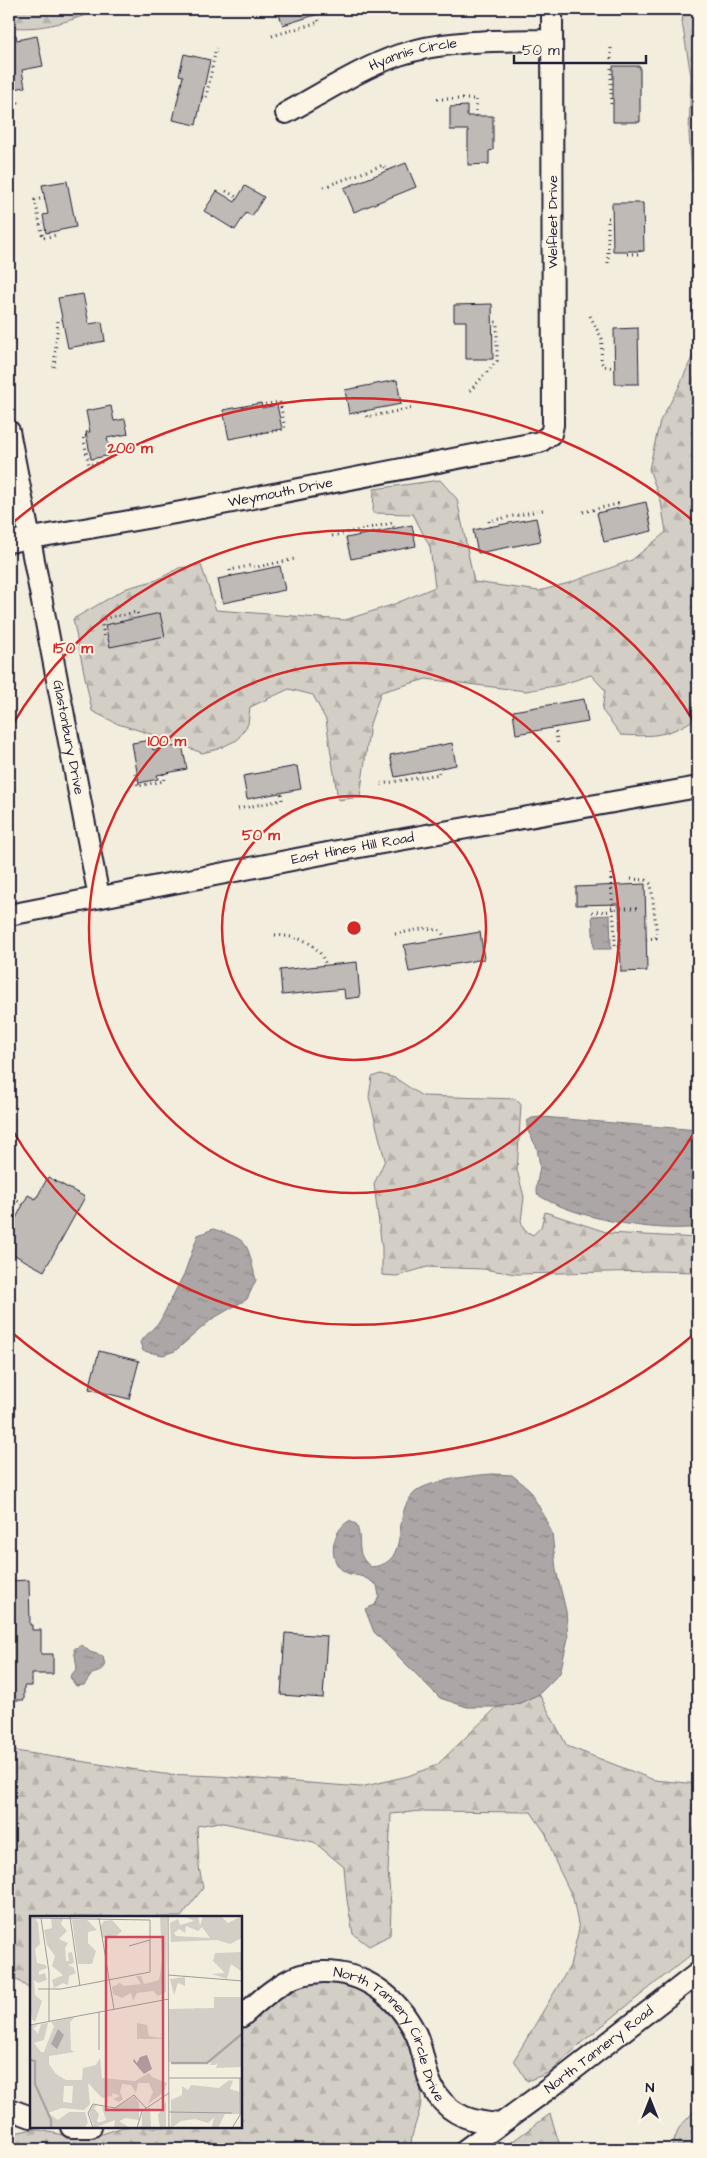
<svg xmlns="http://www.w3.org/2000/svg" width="707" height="2158" viewBox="0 0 707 2158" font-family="'Architects Daughter',sans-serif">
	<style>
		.forest { fill: url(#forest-firs); stroke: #7b7880 }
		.water { fill: url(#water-ripples); stroke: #75727b }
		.building { fill: #bfbab6; stroke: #22223b }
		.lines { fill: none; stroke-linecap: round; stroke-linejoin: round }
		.minor-casing { stroke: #22223b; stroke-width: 24 }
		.path { stroke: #22223b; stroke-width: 3; stroke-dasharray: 1 4; stroke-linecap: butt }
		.minor { stroke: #fcf5e5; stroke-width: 20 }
		.ring { fill: none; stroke: #d62828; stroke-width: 2.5 }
		.labels { text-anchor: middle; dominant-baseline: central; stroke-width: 4; stroke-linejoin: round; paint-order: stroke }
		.street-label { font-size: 14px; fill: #22223b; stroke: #fcf5e5 }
		.inset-river { fill: none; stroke: #aca7a6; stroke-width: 2.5 }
		.inset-road { fill: none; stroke: #9f9c9d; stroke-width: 1 }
		.view { fill: #d1495b; fill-opacity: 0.15; stroke: #d1495b; stroke-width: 2.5 }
		.inset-edge { fill: none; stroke: #22223b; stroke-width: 2.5 }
		.centre { fill: #d62828; stroke: #fcf5e5; stroke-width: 2.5 }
		.ring-label { font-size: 15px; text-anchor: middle; font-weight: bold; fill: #d62828; stroke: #fcf5e5; stroke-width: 4; stroke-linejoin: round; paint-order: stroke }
	</style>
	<defs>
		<pattern id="forest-firs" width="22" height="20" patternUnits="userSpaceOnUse" patternTransform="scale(1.25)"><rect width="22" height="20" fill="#d4cfc6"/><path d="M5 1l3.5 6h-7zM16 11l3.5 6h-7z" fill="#b6b1ab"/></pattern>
		<pattern id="water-ripples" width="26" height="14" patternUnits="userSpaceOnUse" patternTransform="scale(1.25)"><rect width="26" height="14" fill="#aca7a6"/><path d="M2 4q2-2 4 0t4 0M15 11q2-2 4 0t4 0" fill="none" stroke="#8c8888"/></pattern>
	</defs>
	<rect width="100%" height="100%" fill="#f3edde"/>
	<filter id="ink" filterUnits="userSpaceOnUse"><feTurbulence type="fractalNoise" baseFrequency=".02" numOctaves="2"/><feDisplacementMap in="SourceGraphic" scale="10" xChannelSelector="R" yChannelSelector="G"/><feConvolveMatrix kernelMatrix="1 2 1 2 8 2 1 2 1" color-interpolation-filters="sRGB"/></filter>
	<g filter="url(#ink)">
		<!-- forest -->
		<path class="forest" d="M9,9H103C71,20 44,31 9,27Z
			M684,9H698V255L689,133L691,76L682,22Z
			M698,315V717C669,736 655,737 621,735L602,710L605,690L591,675L560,685L526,691L426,679L381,692L370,724L360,797L338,800L326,720L313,695L289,689L250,707L248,724L237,740L218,749L202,753L161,737L118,724L92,711L73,619L127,588L157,580L179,568L201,565L216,610L345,620L392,605L435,587L430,547L413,514L373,513L374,489L440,480L457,499L474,582L539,591L569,583L632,560L666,532L661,502L649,469L660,421L678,389L693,355Z
			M380,1074L395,1078L422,1096L516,1099L521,1105L517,1170L524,1197L521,1221L524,1230L533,1235L541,1227L545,1212L609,1233L698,1238V1272L653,1271L516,1274L483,1269L427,1267L397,1276L382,1275V1248L374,1184L385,1160L369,1097L372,1077Z
			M539,1694L567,1746L654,1780L698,1784V1949L582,2042L551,2072L527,2081L514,2060L570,1966L579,1929L573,1898L556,1863L546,1834L531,1812L422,1811L391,1814L388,1872L391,1905L390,1935L369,1946L353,1934L347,1900L344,1867L314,1842L219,1822L197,1826L199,1867L203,1888L181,1917H31V1990L9,1974V1750L163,1774L217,1776L361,1787L408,1776L437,1765L497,1707L520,1703Z
			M328,1980C338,1981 350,1981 359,1984C396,1998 422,2064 421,2101C420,2117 410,2132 411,2149H9V2134L34,2129L68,2136L102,2134L123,2127H241V2025L290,1985Z
			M698,2107V2149H671L679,2128Z
			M550,2114L561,2149H502Z"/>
		<!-- water -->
		<path class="water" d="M610,915L611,949H594L592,916Z
			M542,1117L698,1130V1227C655,1233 574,1218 538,1195L536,1189L540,1166L537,1148L527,1129V1121L532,1118Z
			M213,1229C252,1241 246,1243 256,1280L247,1299L212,1319L175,1351L163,1355L143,1351L140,1342L160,1321L184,1274L198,1235Z
			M493,1474L512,1475L528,1488L542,1512L552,1533L556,1570L566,1611L568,1638L560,1673L539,1694L520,1703L497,1707H467L440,1698L374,1632L365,1609L375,1605L379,1596L377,1585C372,1582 368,1579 363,1577C358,1575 352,1575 347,1573C326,1563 331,1531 349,1521L356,1524C364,1542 353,1553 371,1567C415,1564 387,1512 418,1490C433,1480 475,1475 493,1474Z
			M82,1645L90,1652L103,1656L105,1666L101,1671L92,1674L84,1685L76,1686L70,1677L77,1668L74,1649Z"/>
		<!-- building -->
		<path class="building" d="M277,9H325V12L283,25Z
			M16,35L17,40L37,36L43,66L22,70L25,87L9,90V36Z
			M184,54L210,60L196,125L173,120L183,76L179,75Z
			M613,66H640V122H613Z
			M467,106V116H493V150L489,151V164L468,165V130H450V107Z
			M406,163L416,187L354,212L344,188Z
			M67,181L76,227L46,233L43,215L48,214L42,185Z
			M245,186L264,197L252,216L246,213L235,230L204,211L217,191L235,202Z
			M612,203H643L644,251H613Z
			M83,294L89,324L102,322L105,341L68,348L58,298Z
			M492,304L493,359H466V321H454V305Z
			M638,328L639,384H615L614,329Z
			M397,380L401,404L349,414L345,390Z
			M261,403L262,408L277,405L282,429L229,439L223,410Z
			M111,406L114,421L125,419L128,434L107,438L111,455L91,459L86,432H90L86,411Z
			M646,502L652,531L604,542L597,513Z
			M536,518L541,541L478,553L473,530Z
			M412,525L416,546L351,559L346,538Z
			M280,566L285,590L223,603L218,579Z
			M160,613L165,636L110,647L105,625Z
			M584,699L588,722L516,734L513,711Z
			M151,740L153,750L182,745L187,769L157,775L158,779L139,783L132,743Z
			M452,743L456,765L395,777L390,755Z
			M297,766L301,789L247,799L243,776Z
			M645,884L647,971L621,972L619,904L576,905V887Z
			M480,932L484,959L409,972L404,945Z
			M357,962L360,997L345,999L344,989L282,995L280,970Z
			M48,1177L85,1197L44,1271L9,1252V1232L28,1195L36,1199Z
			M99,1351L139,1361L129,1399L89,1389Z
			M29,1580L30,1625H32V1630H41V1654H53V1674H32V1686H24V1700H9V1581Z
			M285,1633L327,1636L323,1698L281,1695Z"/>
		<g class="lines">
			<!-- minor casing -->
			<g class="minor-casing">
				<g id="minor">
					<path id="s1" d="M286,113C323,93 359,69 399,55C446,39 503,41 552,40"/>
					<path id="s2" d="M9,431L99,897"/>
					<path id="s3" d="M9,542L181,512L540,442L551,434L553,425L552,9"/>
					<path id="s4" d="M9,915L348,849L698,787"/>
					<path id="s5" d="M241,2017C257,2003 273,1987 293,1978C302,1973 312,1973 322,1972C364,1971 398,1997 416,2034C425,2054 424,2076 437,2095C453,2117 474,2122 500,2124"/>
					<path d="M9,2109L31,2117"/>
					<path d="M71,2127H91"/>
					<path id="s6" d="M466,2149L551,2087L698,1973"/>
				</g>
			</g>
			<!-- path -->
			<path class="path" d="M272,36L319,22L318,19
				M611,48V104H613
				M202,97L206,98L216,48
				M9,98L21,104
				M437,99H476V116
				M324,187L383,165L386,171
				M226,191L238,198
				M45,198L35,200L43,238L56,235
				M627,254H640V251
				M608,263V218H612
				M590,316L602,339L601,362L604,366L614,368
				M54,367L58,321L62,319
				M470,391L497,361V322H493
				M365,411L367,417L413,408
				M252,435L285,429L280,402L261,405
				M86,436H83L89,465L103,462
				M583,512L618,504L619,508
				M490,527L489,521L543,510
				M332,536L392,523L394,529
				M231,576L230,570L249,566L257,567L295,559
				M104,636L101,619L137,612L139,618
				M555,727L558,746
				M135,774L138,786L164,781L163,774
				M381,784L439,774L438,768
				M9,804C15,800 14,793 14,786
				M238,809L282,800L281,792
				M611,874C611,898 615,922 615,946H620
				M631,879L646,880L651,884L657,935L656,938L646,939
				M611,908H639
				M592,912L612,911
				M395,934L427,928L441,931L445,938
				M275,935C298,937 317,940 326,965
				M9,1196L23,1204"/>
			<!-- minor -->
			<use href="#minor" class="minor"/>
		</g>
	</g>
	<!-- distance rings -->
	<g class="ring">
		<circle cx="354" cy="928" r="132"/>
		<circle cx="354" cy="928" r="265"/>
		<path d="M698 1126A397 397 0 0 1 10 1126M10 729A397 397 0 0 1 698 729"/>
		<path d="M698 1331A530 530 0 0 1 10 1331M10 525A530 530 0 0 1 698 525"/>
	</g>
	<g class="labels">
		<!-- street labels -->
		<g class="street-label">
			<text stroke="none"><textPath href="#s1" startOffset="141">Hyannis Circle</textPath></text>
			<text transform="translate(553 222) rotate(-90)">Welfleet Drive</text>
			<text stroke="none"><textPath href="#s3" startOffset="276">Weymouth Drive</textPath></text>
			<text stroke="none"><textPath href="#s2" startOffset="312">Glastonbury Drive</textPath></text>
			<text stroke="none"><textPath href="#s4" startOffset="350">East Hines Hill Road</textPath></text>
			<text stroke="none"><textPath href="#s5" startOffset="196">North Tannery Circle Drive</textPath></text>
			<text stroke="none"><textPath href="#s6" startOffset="166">North Tannery Road</textPath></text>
		</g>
	</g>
	<!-- overview -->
	<g transform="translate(30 1916)">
		<rect width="212" height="212" fill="#f3edde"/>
		<path d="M184,81H212V147L139,146V93L184,92Z" fill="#d4cfc6"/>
		<path d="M130,0H137L136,76L128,80L123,75L107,77L103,85L101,77L92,82L83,78L82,71L90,67L94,70L111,68L106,60H111L114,68L129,64L132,45ZM154,0H168L170,10L173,0H191L198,7L212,0V22L200,28L187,24L141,26L140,7L148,3L150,9L164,5ZM156,10L168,15L172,11L180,22L146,20L144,17L149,13L155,17ZM0,3H6L8,7L10,28L5,33L7,47L16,49L17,52L9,55V59L15,57L17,64L8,67L4,64L5,79L12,85L5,106L2,103L0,90ZM21,3H33L31,8L37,15L29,23L38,27L35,32L36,45H39L38,37L42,36L44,47L38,49L43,51L46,57L39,60L38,69L33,67L24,72L22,64L33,59L22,50L25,40L17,29L14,14L22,12ZM42,4H57L67,14L58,16V27L66,35L62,48H48ZM82,4L92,15L85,21L72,22L70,11L74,5ZM212,36L211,55L201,48L197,63L182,58L195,57L183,45L185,37ZM155,61V70L148,67L144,79L140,63ZM45,101L40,106L41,134L45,136L19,140V148L26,158L36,164H52L53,152L66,149L70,142L72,162L105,165L119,157L122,161L137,167L134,176L118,188L123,176L119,167H108L106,177L101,169L92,168L90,176L93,183L89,186L83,183L90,180L83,177L82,180L72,182L58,167L60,188L54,194L32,192L18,197L28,204L39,196H55L58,207L54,212H0V110L9,108L3,112L8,118L11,108L18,107L14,124L4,127L11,136H14L24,110L21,106ZM34,170H43L42,187L33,186ZM107,107L117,109L119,120L136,123H107ZM199,109L212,110V115L177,146L142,144L143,127L168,141L170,135L176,136L185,131L195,111ZM202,136L212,142V151L186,152L188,146ZM152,164V170L158,174L161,169L189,172L199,164L203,165L200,173L210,176L209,198H195L188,212L182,211L184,201L178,207L165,203L151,205L141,212V184L152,179ZM105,180L109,187V204L96,202L89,205L100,212H84L85,204L64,212L59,196L63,189H67L64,192L69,198L67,206H71L76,204L72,191L82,193ZM136,185V212H130L128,199ZM120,191L121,212H109L112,209V197Z" fill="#d4cfc6" fill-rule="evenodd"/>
		<path d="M212,83V110L195,111L185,131L176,136L170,135L165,92L180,94L188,90L190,84ZM210,118L212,142L202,137L185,149H179Z" fill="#d4cfc6"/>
		<path d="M28,113L34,119L27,133L21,128ZM117,139L122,153L114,158L103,145L104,143L107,147L110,141Z" fill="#aca7a6"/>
		<path class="inset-river" d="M0,144L5,145V168L21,204V212M141,147H177L213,117"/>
		<path class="inset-road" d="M138,0L139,212M40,1L50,70M0,2L120,4V56L31,73H8M11,2L19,56V105M69,2L84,93M99,30L120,24M138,59L213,65M0,109L139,83M69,134V96M139,162H213M139,196L202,197M63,212L58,197L63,188L85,192L104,179L116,192M107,212L112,195L139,177M202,212L210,199V162"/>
		<path class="view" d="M76,21H133V194H76Z"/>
		<rect width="212" height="212" class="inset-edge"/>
	</g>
	<circle cx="354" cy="928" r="8" class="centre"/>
	<g class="ring-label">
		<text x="130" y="453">200 m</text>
		<text x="73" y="653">150 m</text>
		<text x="167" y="746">100 m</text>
		<text x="261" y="840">50 m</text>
	</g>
	<!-- margin -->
	<rect width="707" height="2158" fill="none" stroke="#fcf5e5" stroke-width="30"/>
	<rect x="15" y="15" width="677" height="2128" fill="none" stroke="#22223b" stroke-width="2" filter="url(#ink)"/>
	<!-- north arrow -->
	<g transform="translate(650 2100)" stroke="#fcf5e5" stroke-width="4" paint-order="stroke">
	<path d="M0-4L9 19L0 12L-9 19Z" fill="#22223b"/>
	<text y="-8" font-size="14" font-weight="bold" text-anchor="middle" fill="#22223b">N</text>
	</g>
	<!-- scale -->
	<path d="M514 55v8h132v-8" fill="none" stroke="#22223b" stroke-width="2.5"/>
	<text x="522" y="55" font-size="15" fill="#22223b" stroke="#fcf5e5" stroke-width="4" paint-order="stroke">50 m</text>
</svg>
